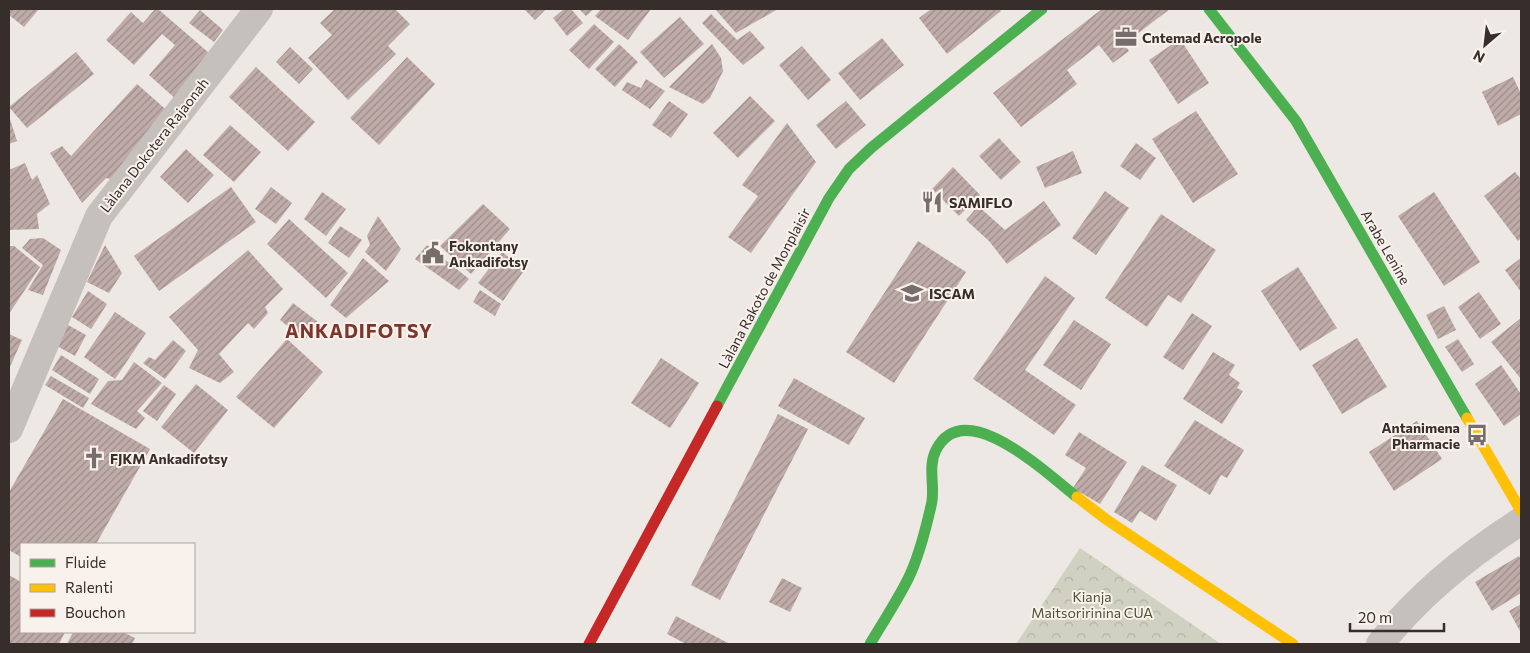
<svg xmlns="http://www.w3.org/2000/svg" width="1530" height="653" viewBox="0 0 1530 653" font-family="Commissioner,sans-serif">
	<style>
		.forest { fill: url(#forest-crowns) }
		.building { fill: url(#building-hatch) }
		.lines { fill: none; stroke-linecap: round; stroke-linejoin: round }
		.street { stroke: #c6c0bd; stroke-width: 28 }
		.fast { stroke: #4caf50; stroke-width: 11 }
		.slow { stroke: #ffc107; stroke-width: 11 }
		.jam { stroke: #c62828; stroke-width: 11 }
		.labels { text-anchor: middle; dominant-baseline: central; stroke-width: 4; stroke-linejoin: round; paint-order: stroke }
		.poi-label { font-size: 14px; font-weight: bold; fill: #372d2b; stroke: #f9f1ec; text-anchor: start }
		.street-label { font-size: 14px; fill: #372d2b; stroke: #f9f1ec }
		.park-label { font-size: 14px; fill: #4b5331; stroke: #f9f1ec }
		.district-label { font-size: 19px; font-weight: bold; letter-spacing: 1px; fill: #7e352c; stroke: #f9f1ec }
	</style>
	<defs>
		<pattern id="forest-crowns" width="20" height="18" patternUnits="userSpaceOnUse" patternTransform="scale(1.25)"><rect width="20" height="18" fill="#d0d1c0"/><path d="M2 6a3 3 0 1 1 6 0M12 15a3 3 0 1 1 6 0" fill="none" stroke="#b3b4a5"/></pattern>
		<pattern id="building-hatch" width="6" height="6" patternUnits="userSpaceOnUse" patternTransform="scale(1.25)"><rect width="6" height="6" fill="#bfaca8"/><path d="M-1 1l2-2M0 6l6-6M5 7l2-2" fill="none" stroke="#9c8c89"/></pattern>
	</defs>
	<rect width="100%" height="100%" fill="#ede8e4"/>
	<!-- forest -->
	<path class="forest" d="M1080,548L1221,644H1016Z"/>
	<!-- building -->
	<path class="building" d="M9,9H39L24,27L9,15Z
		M155,9H158L209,53L178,101L149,75L175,45L162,34L134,65L106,40L131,12L143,23Z
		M335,9H395L410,24L388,46L396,54L348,100L308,58L332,35L320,23Z
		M524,9H546L535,20Z
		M564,9H571L583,23L567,36L553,18Z
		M579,9H594L586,16Z
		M601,9H651L628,40L595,16Z
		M715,9H778L736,33Z
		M931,9H999L1001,11L947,54L919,18Z
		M1102,9H1170L1124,44L1129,51L1113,63L1099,45L1067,70L1077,84L1021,127L993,93Z
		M200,10L223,30L214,42L189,23Z
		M711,14L737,40L750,31L765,48L743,65L702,23Z
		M680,17L704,44L664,78L640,52Z
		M594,24L614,42L589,69L569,50Z
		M882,38L904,65L860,100L838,73Z
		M1180,39L1209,83L1178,104L1149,60Z
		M619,44L638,62L615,87L595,69Z
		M712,44L721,58L723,71L710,98L703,104L669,87Z
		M802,46L831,80L808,100L779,65Z
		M290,47L313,69L299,84L276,62Z
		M76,52L94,74L27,128L9,107Z
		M407,57L435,84L379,145L350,118Z
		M256,67L315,122L288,151L229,97Z
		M1513,77L1521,94V114L1498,126L1482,92Z
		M646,79L665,91L650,109L622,90L627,82L641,88Z
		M137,84L171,114L116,180L106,178L82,203L50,153L62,146L71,156Z
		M750,96L775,121L738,158L713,133Z
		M669,101L688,114L671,138L652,125Z
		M846,101L866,125L836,149L816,125Z
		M1196,111L1238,174L1193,203L1152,139Z
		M9,116L17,141L9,144Z
		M787,123L816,162L751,253L728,237L758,196L742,185Z
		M230,125L261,152L234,182L203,155Z
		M999,138L1021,162L1001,180L979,156Z
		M1136,143L1156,158L1140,180L1120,166Z
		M186,149L214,175L188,203L160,177Z
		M1073,151L1082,173L1045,188L1036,167Z
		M25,163L32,180L37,175L50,204L37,214L39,229L9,230V170Z
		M953,167L980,195L959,216L932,189Z
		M1515,172L1521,179V238L1518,241L1484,196Z
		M231,187L256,222L159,291L134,256Z
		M271,187L292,203L276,224L255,209Z
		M1105,191L1129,208L1096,255L1072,238Z
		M322,192L346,209L326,236L304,219Z
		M1434,192L1480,262L1444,286L1398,216Z
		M1044,201L1061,225L1007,264L989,241L966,220L978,206L1005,230Z
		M483,204L510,229L471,274L440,246Z
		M1161,214L1216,250L1181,303L1168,295L1147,327L1105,298Z
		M378,216L401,249L386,271L365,252L370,245L367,236Z
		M289,219L348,273L326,298L267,244Z
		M340,226L362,240L349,258L328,243Z
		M43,238L61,250L43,295L28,290L43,265L22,248L30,239Z
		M918,241L966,272L894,383L846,352Z
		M105,245L122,273L109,293L87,282Z
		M427,245L469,279L459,290L415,259Z
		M9,246H14L40,267L9,314Z
		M248,250L283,289L265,307L268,313L254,329L248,323L219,354L234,372L220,383L189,368L198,350L169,317Z
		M502,252L525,269L503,301L478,283Z
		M363,258L389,281L346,318L330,305Z
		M1521,258V292L1505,270Z
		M1298,267L1337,328L1300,351L1261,291Z
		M1045,276L1075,298L1025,370L1076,405L1054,435L973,379Z
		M480,290L501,304L495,316L473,302Z
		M88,291L107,304L91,329L72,317Z
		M1479,292L1501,324L1480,339L1458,307Z
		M293,303L318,322L305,340L280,320Z
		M1444,306L1456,330L1438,339L1426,315Z
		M115,312L146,333L115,379L84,357Z
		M1192,313L1212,326L1183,370L1163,357Z
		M1521,318V379L1491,342Z
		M1074,320L1111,344L1081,390L1043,365Z
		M68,325L86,335L75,356L57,346Z
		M9,334L22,340L9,369Z
		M1357,338L1387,387L1342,414L1312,365Z
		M287,339L323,372L274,428L236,397Z
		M1458,339L1474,364L1462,372L1445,347Z
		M173,340L186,351L165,379L143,363L149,357L155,360Z
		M1213,352L1235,365L1229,375L1240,383L1237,388L1243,391L1222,424L1183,399Z
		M61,355L99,379L90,394L52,370Z
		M661,358L699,383L670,428L631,403Z
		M134,362L162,383L137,411L145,418L136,429L91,404L108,381L122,380Z
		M1501,365L1521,394V414L1504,426L1475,384Z
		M51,376L89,398L83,408L45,385Z
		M794,378L865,418L849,445L778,406Z
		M196,384L228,410L194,453L161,427Z
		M164,385L176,394L157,421L143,411Z
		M63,399L150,449L96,544H21V557L9,550V492Z
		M778,414L808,429L720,600L691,585Z
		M1195,420L1244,450L1227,478L1221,475L1210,495L1164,466Z
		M1417,421L1442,459L1394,491L1369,452Z
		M1079,432L1127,462L1100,504L1073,488L1086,468L1065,455Z
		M1142,465L1177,485L1156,521L1140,511L1132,523L1114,512Z
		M1519,556L1521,560V593L1492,611L1475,582Z
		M9,575L21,582V632H65L59,644H9Z
		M782,578L802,588L790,612L769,602Z
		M1521,604V633L1509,611Z
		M676,616L730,644H686L667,634Z
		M73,632H123L135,638L132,644H67Z"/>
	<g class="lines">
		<!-- street -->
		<path class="street" d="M9,429L99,216L259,9
			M1380,644C1419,594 1468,555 1521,521"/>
		<!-- fast -->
		<path class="fast" d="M1209,9L1296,121L1467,418
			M717,406L829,198L849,169L871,148L1042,9
			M870,644C883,622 897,601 908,579C918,559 926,528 931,506C936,489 927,467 936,450C965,394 1047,474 1077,497"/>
		<!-- slow -->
		<path class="slow" d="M1467,418L1521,511
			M1077,497L1107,520L1293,644"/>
		<!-- jam -->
		<path class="jam" d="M589,644L717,406"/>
	</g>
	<!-- icons -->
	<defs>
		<g id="office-bare" transform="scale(1.725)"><path d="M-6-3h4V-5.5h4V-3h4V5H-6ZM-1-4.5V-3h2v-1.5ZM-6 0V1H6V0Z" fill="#776e6c" stroke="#f9f1ec" stroke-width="2.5" paint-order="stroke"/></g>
		<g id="restaurant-bare" transform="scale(1.725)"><path d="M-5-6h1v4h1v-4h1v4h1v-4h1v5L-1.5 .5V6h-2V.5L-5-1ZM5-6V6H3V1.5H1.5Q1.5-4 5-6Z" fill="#776e6c" stroke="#f9f1ec" stroke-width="2.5" paint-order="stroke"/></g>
		<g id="civic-bare" transform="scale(1.725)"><path d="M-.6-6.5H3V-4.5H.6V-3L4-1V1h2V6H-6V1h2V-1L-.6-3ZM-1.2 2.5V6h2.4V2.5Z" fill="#776e6c" stroke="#f9f1ec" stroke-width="2.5" paint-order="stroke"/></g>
		<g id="school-bare" transform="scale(1.725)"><path d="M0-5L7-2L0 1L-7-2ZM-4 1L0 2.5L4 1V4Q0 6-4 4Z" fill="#776e6c" stroke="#f9f1ec" stroke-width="2.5" paint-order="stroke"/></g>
		<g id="bus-bare" transform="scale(1.725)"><path d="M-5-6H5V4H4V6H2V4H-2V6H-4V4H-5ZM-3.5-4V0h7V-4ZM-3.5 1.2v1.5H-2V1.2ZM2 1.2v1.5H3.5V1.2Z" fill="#776e6c" stroke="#f9f1ec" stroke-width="2.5" paint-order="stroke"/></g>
		<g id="church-bare" transform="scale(1.725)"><path d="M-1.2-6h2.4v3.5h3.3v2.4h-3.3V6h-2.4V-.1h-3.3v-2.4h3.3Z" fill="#776e6c" stroke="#f9f1ec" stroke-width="2.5" paint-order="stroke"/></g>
	</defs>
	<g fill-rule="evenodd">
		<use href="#office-bare" x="1126" y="37"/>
		<use href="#restaurant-bare" x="932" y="202"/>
		<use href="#civic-bare" x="433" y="253"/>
		<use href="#school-bare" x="912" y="293"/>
		<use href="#bus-bare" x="1477" y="435"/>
		<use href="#church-bare" x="94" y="458"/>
	</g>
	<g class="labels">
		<!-- poi labels -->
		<g class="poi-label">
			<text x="1142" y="37">Cntemad Acropole</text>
			<text x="949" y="202">SAMIFLO</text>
			<text x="449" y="245">Fokontany<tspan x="449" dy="16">Ankadifotsy</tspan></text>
			<text x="929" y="293">ISCAM</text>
			<text x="1460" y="427" text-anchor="end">Antanimena<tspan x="1460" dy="16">Pharmacie</tspan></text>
			<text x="110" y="458">FJKM Ankadifotsy</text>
		</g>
		<!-- street labels -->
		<g class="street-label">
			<text transform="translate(154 145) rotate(-52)">Làlana Dokotera Rajaonah</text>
			<text transform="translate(1386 247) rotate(60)">Arabe Lenine</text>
			<text transform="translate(764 288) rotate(-62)">Làlana Rakoto de Monplaisir</text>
		</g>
		<!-- park labels -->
		<g class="park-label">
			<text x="1092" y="596">Kianja<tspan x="1092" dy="16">Maitsoririnina CUA</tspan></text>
		</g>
		<!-- district labels -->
		<g class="district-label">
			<text x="359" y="330">ANKADIFOTSY</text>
		</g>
	</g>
	<!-- border -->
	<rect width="1530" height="653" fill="none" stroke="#372d2b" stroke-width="20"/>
	<!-- legend -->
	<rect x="20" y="543" width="175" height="90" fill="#f9f1ec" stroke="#aba39f"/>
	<rect x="30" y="559" width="25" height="8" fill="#4caf50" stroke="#aba39f"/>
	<text x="65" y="568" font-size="15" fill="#372d2b">Fluide</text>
	<rect x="30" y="584" width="25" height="8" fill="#ffc107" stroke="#aba39f"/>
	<text x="65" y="593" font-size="15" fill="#372d2b">Ralenti</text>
	<rect x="30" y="609" width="25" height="8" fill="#c62828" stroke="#aba39f"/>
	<text x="65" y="618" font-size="15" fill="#372d2b">Bouchon</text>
	<!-- north arrow -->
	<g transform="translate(1485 45) rotate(208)" stroke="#f9f1ec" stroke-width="4" paint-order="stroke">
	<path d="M0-4L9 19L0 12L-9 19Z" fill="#372d2b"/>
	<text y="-8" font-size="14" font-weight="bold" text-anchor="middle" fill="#372d2b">N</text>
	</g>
	<!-- scale -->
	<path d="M1350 623v8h94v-8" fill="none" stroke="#372d2b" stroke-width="2.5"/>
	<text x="1358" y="623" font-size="15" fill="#372d2b" stroke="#f9f1ec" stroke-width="4" paint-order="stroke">20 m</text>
</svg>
